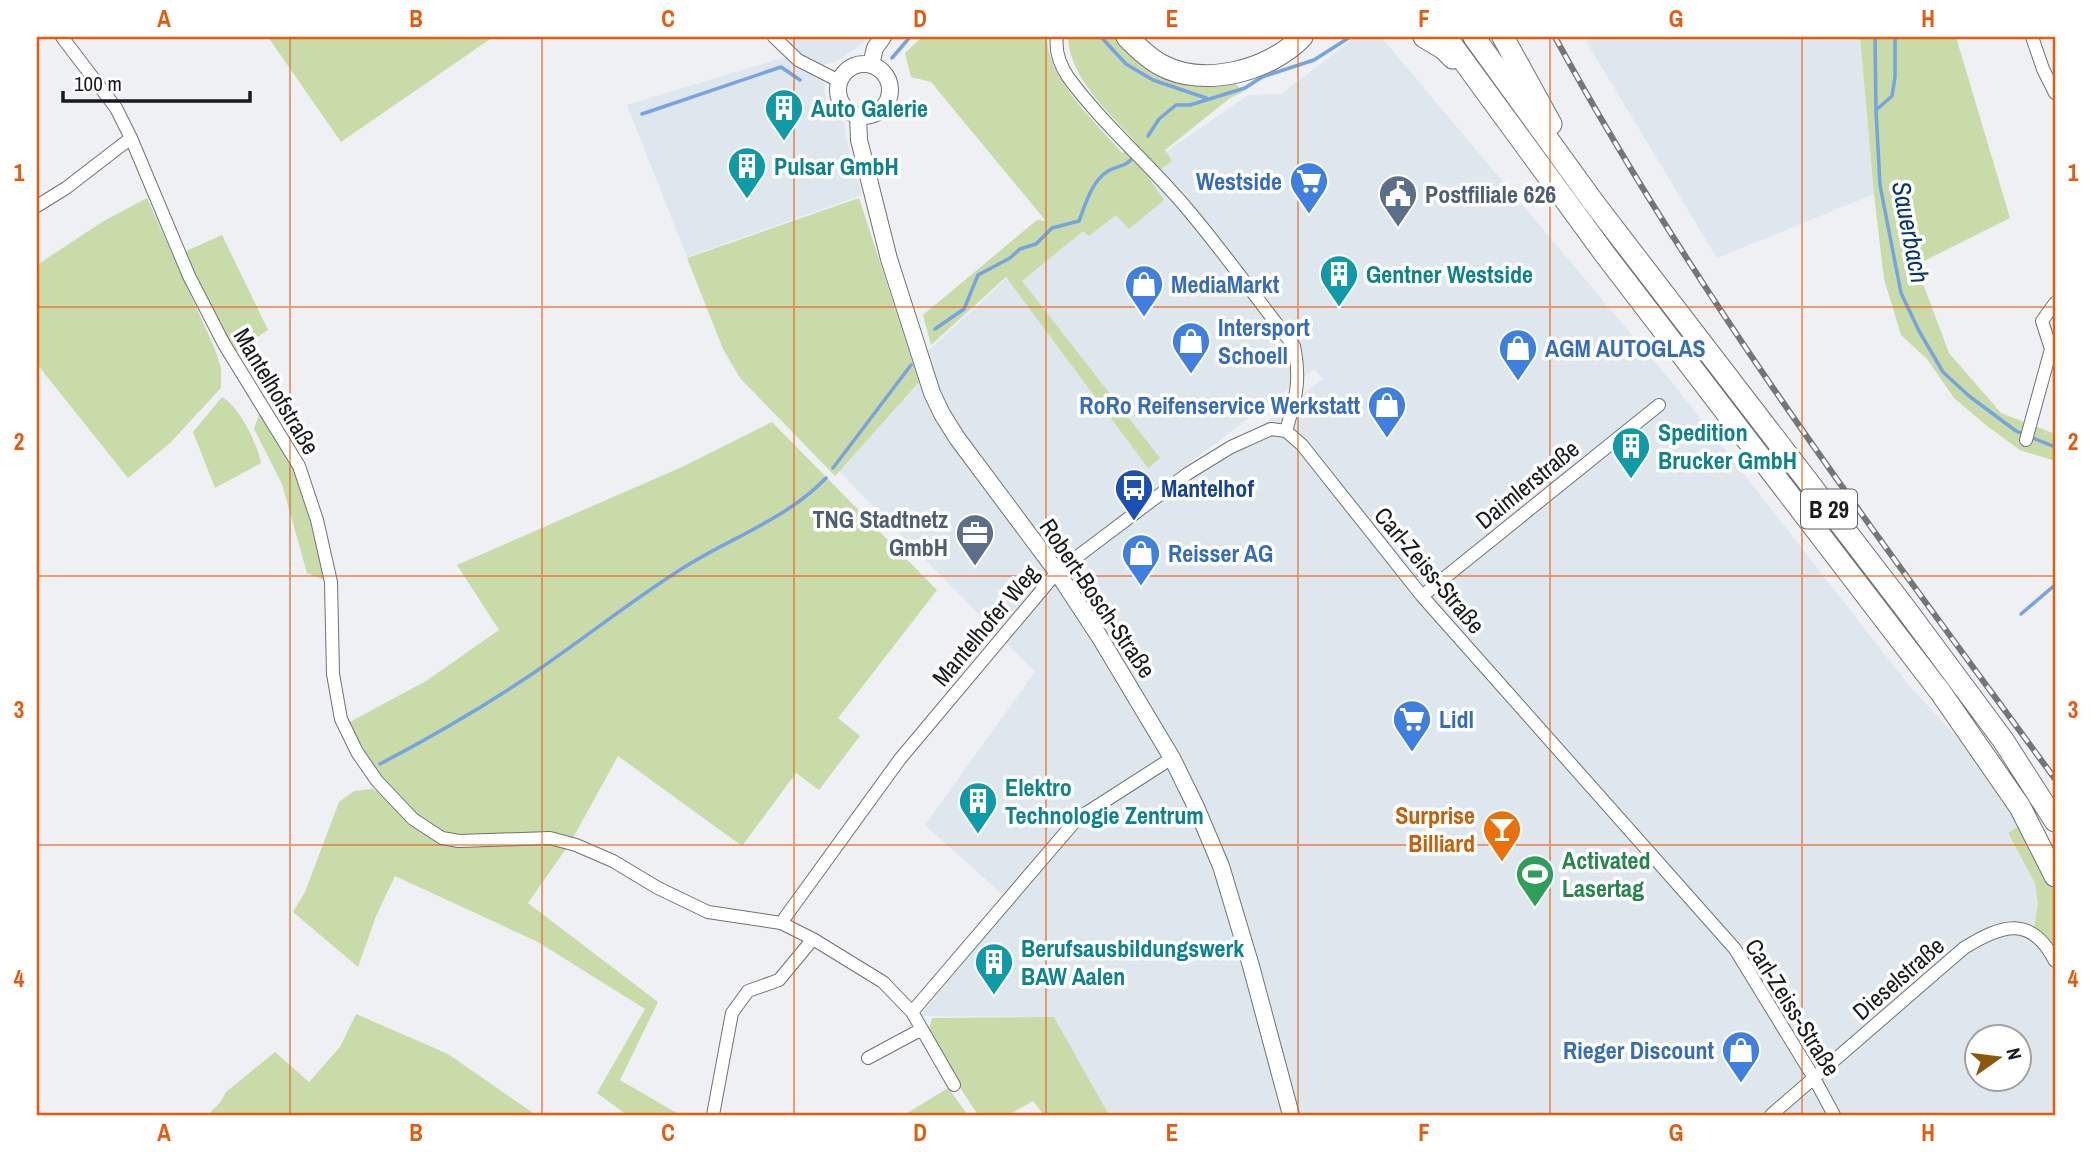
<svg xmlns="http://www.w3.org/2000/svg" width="2092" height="1152" viewBox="0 0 2092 1152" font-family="'Archivo Narrow',sans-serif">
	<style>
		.built { fill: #dee6ee; fill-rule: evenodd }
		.green { fill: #c9dba9 }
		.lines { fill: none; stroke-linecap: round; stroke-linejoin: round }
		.stream { stroke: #76a4e0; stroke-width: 3.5 }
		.minor-casing { stroke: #707275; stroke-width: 14 }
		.tertiary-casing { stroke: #707275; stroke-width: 18 }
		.trunk-casing { stroke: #707275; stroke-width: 23 }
		.minor { stroke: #fff; stroke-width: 12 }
		.tertiary { stroke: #fff; stroke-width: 16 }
		.trunk { stroke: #fff; stroke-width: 21 }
		.rail-casing { stroke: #747577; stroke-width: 6 }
		.rail { stroke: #fff; stroke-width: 3.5; stroke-dasharray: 10; stroke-linecap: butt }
		.grid { fill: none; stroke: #e8590c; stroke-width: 2; stroke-opacity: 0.55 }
		.labels { text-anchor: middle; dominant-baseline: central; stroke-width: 7; stroke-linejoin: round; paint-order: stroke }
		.shield { fill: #fff; stroke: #5e5f5f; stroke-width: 2 }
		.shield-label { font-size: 23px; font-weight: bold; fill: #191a1b }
		.culture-label { font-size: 24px; font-weight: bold; fill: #0d838f; stroke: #fff; text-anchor: start }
		.shop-label { font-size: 24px; font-weight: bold; fill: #366cbe; stroke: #fff; text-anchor: start }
		.service-label { font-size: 24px; font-weight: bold; fill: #4e5e75; stroke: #fff; text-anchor: start }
		.street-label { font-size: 24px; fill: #191a1b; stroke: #fff }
		.transit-label { font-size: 24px; font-weight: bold; fill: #164399; stroke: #fff; text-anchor: start }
		.food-label { font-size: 24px; font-weight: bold; fill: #c56008; stroke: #fff; text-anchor: end }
		.leisure-label { font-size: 24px; font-weight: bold; fill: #27864d; stroke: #fff; text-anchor: start }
		.water-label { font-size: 26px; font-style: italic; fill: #07376d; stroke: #fff }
		.neatline { fill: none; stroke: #e8590c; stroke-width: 2.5 }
		.grid-label { font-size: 23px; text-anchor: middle; font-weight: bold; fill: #e8590c }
	</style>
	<rect width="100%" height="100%" fill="#eef0f3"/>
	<!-- built -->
	<path class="built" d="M786,37H870L838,61L818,66L798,54Z
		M1356,37H1381L1675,386L1911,688L1977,758L2024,823L2008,834L2035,883L2038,904L2033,933L2055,961V1115H1109L1054,1017L920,1016L1012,903L925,825L1035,672L835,467L916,380L926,353L1006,279L1169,150L1248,95L1281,94ZM1314,369L1323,379L1168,496L1160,485ZM1976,1036H2018V1078H1976Z
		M1595,37H1860L1874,194L1717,258L1586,41Z
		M785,57L799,67L823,79L826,101L842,113L846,138L862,195L687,257L627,105Z"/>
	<!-- green -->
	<path class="green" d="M268,37H493L341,142Z
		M922,37H1047C1047,79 1096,122 1122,153L1136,143C1110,112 1070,80 1068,37H1116L1133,57L1149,68L1234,82L1243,92L1230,98L1165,150L1172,161L1149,178L1164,200L1129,229L1116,215L1089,236L1083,231L1022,281L1160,458L1148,468L1006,277L931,345L923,315L1037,220L1046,221L931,82L911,77L905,53Z
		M1860,37H1956L2010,218L1916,265L1949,353L2001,413L2055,434V461L2020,450L1987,426L1954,398L1927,359L1901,335L1884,279L1874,194Z
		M147,198L215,349L221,368V388L170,443L128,478L37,364V265L102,222Z
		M859,198L919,382L835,476L740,378L723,349L687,258Z
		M222,235L268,330L235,352L182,253Z
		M222,397C239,406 258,445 261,463L215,488L193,432Z
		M261,409L293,462L310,520L324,580L307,573L282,484L254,429Z
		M772,422L937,590L838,718L860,736L819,790L796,773L742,846L618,756L573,838L467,837L439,833L419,821L374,768L348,723L426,681L499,630L457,565L682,467Z
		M372,789L383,794L443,842L535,841L568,846L528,903L658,1002L620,1080L680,1115H627L597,1093L645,1009L538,942L395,876L376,916L358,967L293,912L305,892L339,802L354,791Z
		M2024,823L2055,884V961L2033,933L2038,904L2035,883L2008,833Z
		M356,1014L448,1054L536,1115H207L220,1103L226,1092L275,1052L309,1082L340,1047Z
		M1054,1017L1109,1115H1044L1033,1101L1008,1115H978L961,1089L929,1030L932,1018Z
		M948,1088L968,1115H904Z"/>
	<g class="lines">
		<!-- stream -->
		<path class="stream" d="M1101,37L1126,64L1153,80L1206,98
			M1875,37L1876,110L1880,185L1901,293L1919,331L1943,372L1969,396L2016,431L2055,447
			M892,58L910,37
			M1876,110L1892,96L1895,77V37
			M642,114L781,67L800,80
			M1148,136L1159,119L1176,105H1190L1245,88L1262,77L1314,60L1350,37
			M935,329L964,309L978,275L1010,258L1020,249L1036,244L1052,228L1079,221C1086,203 1091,182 1108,171C1118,165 1127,167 1133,157
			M833,468L911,365
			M2021,614L2055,585
			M380,764C433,736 485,706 535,672C585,638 632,600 683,568C730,538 787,519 826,478"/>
		<!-- minor casing -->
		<g class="minor-casing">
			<path id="minor" d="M62,37L116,108L131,138L189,276L224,344L299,466L317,520L331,582L333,674L341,719L357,752L377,781L413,819L442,838L459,841L550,838L576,845L613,861L658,888L708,912L781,923L813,939L883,982L912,1012L954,1085
				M774,37L798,60L839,81
				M1057,37C1055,51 1060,65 1068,77C1104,126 1151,165 1189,211C1226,255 1259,302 1294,346C1301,381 1296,397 1286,431
				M2032,37L2043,69L2055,93
				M37,206L66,188L131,138
				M1286,431L1302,445L1422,596L1735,949L1814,1078L1834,1115
				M2026,440L2051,349L2042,321L2055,303
				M1422,596L1659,405
				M781,923L900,759L1057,572L1187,474L1231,447L1271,429L1286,431
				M912,1012L1077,819L1172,758
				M868,1058L922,1029
				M713,1115L732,1013L748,991L779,980L813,939
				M1771,1115L1964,948C2001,925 2031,914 2055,961"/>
		</g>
		<!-- tertiary casing -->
		<g class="tertiary-casing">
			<path id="tertiary" d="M871,64L875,48L883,37
				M838 90a26 26 0 1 1 52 0a26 26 0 1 1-52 0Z
				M858,115L859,140L889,259L932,393L942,414L957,438L1057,572L1099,636L1172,758L1196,807L1221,866L1251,966L1291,1115"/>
		</g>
		<!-- trunk casing -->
		<g class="trunk-casing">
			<path id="trunk" d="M1127,37C1137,47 1148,58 1161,65C1204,88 1269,71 1302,37
				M1424,37L1444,49L1453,58
				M1446,37L1604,253L1941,693L2020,807L2055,876
				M1474,37L1594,203L1905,608L2003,740L2055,821
				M1503,37L1551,124"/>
		</g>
		<!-- minor -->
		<use href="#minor" class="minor"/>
		<!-- tertiary -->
		<use href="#tertiary" class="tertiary"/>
		<!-- trunk -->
		<use href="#trunk" class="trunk"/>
		<!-- rail casing -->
		<g class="rail-casing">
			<path id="rail" d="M1555,37C1698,300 1879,538 2055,779"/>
		</g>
		<!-- rail -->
		<use href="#rail" class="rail"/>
	</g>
	<!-- grid -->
	<path class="grid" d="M290,37V1115M542,37V1115M794,37V1115M1046,37V1115M1298,37V1115M1550,37V1115M1802,37V1115M37,307H2055M37,576H2055M37,845H2055"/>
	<!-- icons -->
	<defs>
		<g id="building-pin" transform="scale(2.0125)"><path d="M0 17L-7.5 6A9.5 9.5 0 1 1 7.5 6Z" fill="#0f9aa8" stroke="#fff"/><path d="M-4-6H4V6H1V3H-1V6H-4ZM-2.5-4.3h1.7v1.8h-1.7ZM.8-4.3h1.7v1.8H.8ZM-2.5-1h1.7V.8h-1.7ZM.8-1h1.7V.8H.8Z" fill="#fff"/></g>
		<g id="supermarket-pin" transform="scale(2.0125)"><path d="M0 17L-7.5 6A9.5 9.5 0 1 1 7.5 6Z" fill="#3f7fe0" stroke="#fff"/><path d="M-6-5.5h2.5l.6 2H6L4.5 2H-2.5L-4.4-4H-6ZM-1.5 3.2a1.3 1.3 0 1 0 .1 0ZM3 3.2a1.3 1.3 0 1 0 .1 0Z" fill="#fff"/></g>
		<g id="civic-pin" transform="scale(2.0125)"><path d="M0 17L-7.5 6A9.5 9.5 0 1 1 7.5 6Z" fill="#5c6f8a" stroke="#fff"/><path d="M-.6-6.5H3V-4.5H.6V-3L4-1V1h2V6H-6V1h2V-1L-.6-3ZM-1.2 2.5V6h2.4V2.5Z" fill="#fff"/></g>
		<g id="shop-pin" transform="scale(2.0125)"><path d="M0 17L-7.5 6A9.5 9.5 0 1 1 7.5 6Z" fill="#3f7fe0" stroke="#fff"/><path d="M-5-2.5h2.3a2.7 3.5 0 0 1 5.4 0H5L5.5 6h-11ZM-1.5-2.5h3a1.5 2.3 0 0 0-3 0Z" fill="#fff"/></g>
		<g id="bus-pin" transform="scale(2.0125)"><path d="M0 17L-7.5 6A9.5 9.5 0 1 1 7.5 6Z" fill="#1a4fb4" stroke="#fff"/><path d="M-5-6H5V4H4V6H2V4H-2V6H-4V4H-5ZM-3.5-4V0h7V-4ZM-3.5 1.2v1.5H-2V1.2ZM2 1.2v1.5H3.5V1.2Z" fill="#fff"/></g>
		<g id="office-pin" transform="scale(2.0125)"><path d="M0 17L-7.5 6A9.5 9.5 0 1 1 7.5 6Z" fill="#5c6f8a" stroke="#fff"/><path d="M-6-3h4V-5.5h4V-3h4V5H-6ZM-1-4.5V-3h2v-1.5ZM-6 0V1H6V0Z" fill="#fff"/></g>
		<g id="bar-pin" transform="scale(2.0125)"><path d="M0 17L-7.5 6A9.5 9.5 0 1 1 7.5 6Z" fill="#e8710a" stroke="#fff"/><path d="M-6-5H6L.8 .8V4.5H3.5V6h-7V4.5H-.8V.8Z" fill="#fff"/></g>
		<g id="stadium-pin" transform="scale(2.0125)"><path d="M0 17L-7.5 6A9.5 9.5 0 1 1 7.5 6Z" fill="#2e9e5b" stroke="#fff"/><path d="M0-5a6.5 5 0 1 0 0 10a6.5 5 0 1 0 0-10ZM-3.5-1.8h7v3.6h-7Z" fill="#fff"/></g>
	</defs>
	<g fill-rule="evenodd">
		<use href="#building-pin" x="784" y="108"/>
		<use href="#building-pin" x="747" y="166"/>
		<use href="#supermarket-pin" x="1309" y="181"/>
		<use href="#civic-pin" x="1398" y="194"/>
		<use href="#building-pin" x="1339" y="274"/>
		<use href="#shop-pin" x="1144" y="284"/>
		<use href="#shop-pin" x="1191" y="341"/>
		<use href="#shop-pin" x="1518" y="348"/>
		<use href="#shop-pin" x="1387" y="405"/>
		<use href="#building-pin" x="1631" y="446"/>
		<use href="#bus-pin" x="1134" y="488"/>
		<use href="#office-pin" x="975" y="533"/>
		<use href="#shop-pin" x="1141" y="553"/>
		<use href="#supermarket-pin" x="1412" y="719"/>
		<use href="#building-pin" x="978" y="801"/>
		<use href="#bar-pin" x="1502" y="829"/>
		<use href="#stadium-pin" x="1535" y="874"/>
		<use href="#building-pin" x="994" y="962"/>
		<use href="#shop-pin" x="1741" y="1050"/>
	</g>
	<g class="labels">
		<!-- shield labels -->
		<rect class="shield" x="1801" y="489.5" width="56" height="39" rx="5"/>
		<g class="shield-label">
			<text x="1829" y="509">B 29</text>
		</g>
		<!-- culture labels -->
		<g class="culture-label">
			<text x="811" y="108">Auto Galerie</text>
			<text x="774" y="166">Pulsar GmbH</text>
			<text x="1366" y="274">Gentner Westside</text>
			<text x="1658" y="432">Spedition<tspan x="1658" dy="28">Brucker GmbH</tspan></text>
			<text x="1005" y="787">Elektro<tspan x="1005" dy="28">Technologie Zentrum</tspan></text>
			<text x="1021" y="948">Berufsausbildungswerk<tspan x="1021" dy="28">BAW Aalen</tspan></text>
		</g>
		<!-- shop labels -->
		<g class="shop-label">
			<text x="1282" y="181" text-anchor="end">Westside</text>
			<text x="1171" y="284">MediaMarkt</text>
			<text x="1218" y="327">Intersport<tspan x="1218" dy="28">Schoell</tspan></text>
			<text x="1545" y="348">AGM AUTOGLAS</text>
			<text x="1360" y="405" text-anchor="end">RoRo Reifenservice Werkstatt</text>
			<text x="1168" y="553">Reisser AG</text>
			<text x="1439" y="719">Lidl</text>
			<text x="1714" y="1050" text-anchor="end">Rieger Discount</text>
		</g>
		<!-- service labels -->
		<g class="service-label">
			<text x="1425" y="194">Postfiliale 626</text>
			<text x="948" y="519" text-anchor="end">TNG Stadtnetz<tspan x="948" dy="28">GmbH</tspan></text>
		</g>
		<!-- street labels -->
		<g class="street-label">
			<text transform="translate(277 391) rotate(59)">Mantelhofstraße</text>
			<text transform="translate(1527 484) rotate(-39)">Daimlerstraße</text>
			<text transform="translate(1430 570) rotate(50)">Carl-Zeiss-Straße</text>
			<text transform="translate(1098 598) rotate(56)">Robert-Bosch-Straße</text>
			<text transform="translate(985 625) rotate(-50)">Mantelhofer Weg</text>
			<text transform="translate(1898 978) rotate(-41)">Dieselstraße</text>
			<text transform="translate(1793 1007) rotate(58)">Carl-Zeiss-Straße</text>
		</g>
		<!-- transit labels -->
		<g class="transit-label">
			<text x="1161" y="488">Mantelhof</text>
		</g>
		<!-- food labels -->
		<g class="food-label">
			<text x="1475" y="815">Surprise<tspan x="1475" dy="28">Billiard</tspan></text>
		</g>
		<!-- leisure labels -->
		<g class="leisure-label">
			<text x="1562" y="860">Activated<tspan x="1562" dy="28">Lasertag</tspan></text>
		</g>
		<!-- water labels -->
		<g class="water-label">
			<text transform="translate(1911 232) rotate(79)">Sauerbach</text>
		</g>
	</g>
	<!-- border -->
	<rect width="2092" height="1152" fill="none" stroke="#ffffff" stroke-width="77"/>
	<!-- north arrow -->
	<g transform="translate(1998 1058) rotate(76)"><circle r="33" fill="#ffffff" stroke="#a3a3a4" stroke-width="2"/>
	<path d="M0-5L12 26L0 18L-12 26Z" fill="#8c5806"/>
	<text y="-10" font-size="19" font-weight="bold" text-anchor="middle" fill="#191a1b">N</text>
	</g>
	<!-- scale -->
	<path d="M63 91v10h187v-10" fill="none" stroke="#191a1b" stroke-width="3.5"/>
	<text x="74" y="91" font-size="21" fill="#191a1b" stroke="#ffffff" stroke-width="5" paint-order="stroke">100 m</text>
	<rect x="38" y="38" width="2016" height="1076" class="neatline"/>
	<g class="grid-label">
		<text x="164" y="27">A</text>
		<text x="416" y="27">B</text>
		<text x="668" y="27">C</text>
		<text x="920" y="27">D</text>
		<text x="1172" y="27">E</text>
		<text x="1424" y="27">F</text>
		<text x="1676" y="27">G</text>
		<text x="1928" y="27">H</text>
		<text x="19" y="181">1</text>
		<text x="2073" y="181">1</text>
		<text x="19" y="450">2</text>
		<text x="2073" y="450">2</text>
		<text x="19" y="718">3</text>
		<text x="2073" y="718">3</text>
		<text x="19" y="987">4</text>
		<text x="2073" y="987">4</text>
		<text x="164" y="1141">A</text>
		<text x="416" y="1141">B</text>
		<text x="668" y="1141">C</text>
		<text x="920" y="1141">D</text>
		<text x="1172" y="1141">E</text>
		<text x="1424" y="1141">F</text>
		<text x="1676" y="1141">G</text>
		<text x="1928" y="1141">H</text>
	</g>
</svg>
